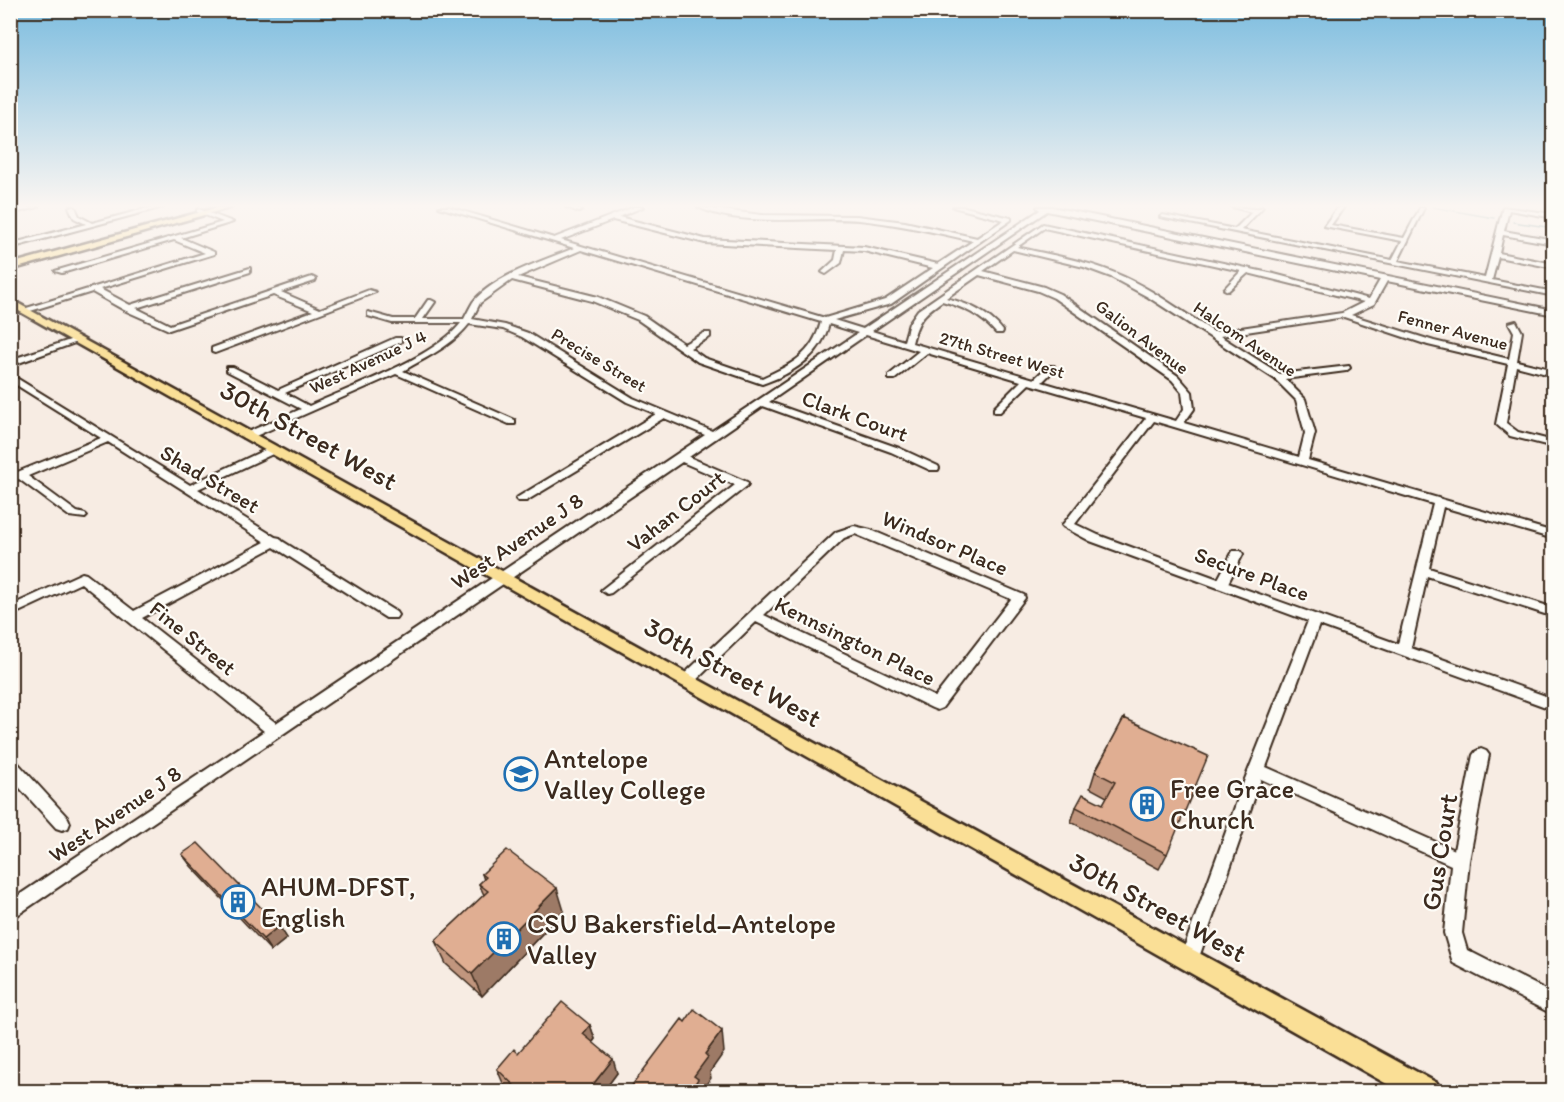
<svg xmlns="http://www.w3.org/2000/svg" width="1564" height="1102" viewBox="0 0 1564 1102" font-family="Itim,sans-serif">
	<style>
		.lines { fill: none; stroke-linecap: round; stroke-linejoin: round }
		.stream { stroke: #608989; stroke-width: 1.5 }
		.minor-casing { stroke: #3b2a1e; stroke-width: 4 }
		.major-casing { stroke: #3b2a1e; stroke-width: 5 }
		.minor { fill: #fdfcf7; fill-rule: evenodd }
		.major { fill: #fadf96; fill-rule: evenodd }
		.wall { fill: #c1967e; stroke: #3b2a1e; stroke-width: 1.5 }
		.shaded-wall { fill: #9d7a66; stroke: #3b2a1e; stroke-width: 1.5 }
		.building { fill: #e0ae92; stroke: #3b2a1e; stroke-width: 1.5 }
		.labels { text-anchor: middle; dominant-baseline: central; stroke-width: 4.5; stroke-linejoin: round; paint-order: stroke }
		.far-street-label { font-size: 18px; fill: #3b2a1e; stroke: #fdfcf7 }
		.street-label { font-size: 22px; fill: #3b2a1e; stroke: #fdfcf7 }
		.near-street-label { font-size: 27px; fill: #3b2a1e; stroke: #fdfcf7 }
		.near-poi-label { font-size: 27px; fill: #3b2a1e; stroke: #fdfcf7; text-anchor: start }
	</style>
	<rect width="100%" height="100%" fill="#f7ece3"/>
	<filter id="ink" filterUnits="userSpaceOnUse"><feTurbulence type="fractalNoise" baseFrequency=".0167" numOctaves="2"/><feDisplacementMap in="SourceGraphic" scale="12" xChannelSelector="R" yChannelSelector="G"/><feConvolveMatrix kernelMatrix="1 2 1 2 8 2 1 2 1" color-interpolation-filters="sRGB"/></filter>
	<g filter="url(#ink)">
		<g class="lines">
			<!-- stream -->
			<path class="stream" d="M1432,207L1494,218
				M1513,222L1554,228"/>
			<!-- minor casing -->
			<g class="minor-casing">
				<path id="minor" d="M25,207H38L10,214V210Z
					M69,207H75L79,216L92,223L152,207H163L10,248V244L86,224L74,218Z
					M439,207H449L554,238L634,207H643L619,217L705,239L864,247L938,264L973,241C935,232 897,224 859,220C812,216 740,228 698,207L762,215L857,216L905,222L977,238L1004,220L953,207H965L1011,218V220L891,304L834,320L863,329L1040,210L1037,207H1052L1554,310V315L1387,281L1374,304L1351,315L1434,341L1509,359L1514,332L1509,323L1516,321L1522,332L1517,361L1554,370V376L1516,366L1506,423L1518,432L1554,441V447L1510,436L1496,424L1508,364L1428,345L1344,317L1220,336L1280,374L1349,366L1350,368L1346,371L1285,379L1305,399L1315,433L1308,460L1554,532V539L1443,507L1429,568L1554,608V617L1427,576L1411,648L1554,699V710L1319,625L1266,767L1454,850L1473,755L1476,751L1481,749L1486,751L1489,755L1469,861L1462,933L1467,950L1554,994V1015L1453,963L1444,933L1451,865L1261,779L1196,966L1189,968L1182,966L1180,959L1245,779L1308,621L1090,541L1064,527L1062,525L1064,523L1146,418L1029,384L1000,412H994V408L1021,381L927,353L895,379H889V375L919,351L866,335L769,402L899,448L938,466L939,468L938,470H930L891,452L763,406L689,457L747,482L748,484L747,486L611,593L607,594L601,590L735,485L682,462L10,920V901L264,731L81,583L10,616V606L82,573L86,574L134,611L265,542L108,442L28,476L77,512L85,514L87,516L85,518L69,516L19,479L10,482V475L101,438L10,381V374L190,485L269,448H277L278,450L277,452L198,489L275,537L280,538L282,541L396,612L398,615L396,618H386L274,547L142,618L276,723L705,435L664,418L526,501H518L516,499L518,497L656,414L627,402L522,337L503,329L469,324C452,346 427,357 403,371L515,420V424H509L396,374L251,438H243V434L301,409L227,371V367H233L278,390L395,338H401V342L285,393L309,406C350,387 434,358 461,323H392L368,316V312L393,319H415L428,300H431L435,302L423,319H464C467,313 470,307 473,302C493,276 545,260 574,248ZM1047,211L1380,280L1369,299L1274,274L1043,224L918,310L909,323L904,341L872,331ZM613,220L705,243L837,250L835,260L822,272L826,274L841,263L844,250L864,251L933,268L885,300L825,318L561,240ZM1044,228L1241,271L1224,289L1228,291L1248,273L1364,302L1342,313L1214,332C1182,312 1150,287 1115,273C1084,260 1050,255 1017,247ZM581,250L821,322C812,355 791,365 762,378L704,358L690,348L710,337V333H704L684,344L644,316L598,297L518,277ZM1013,250L1084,267L1111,277L1148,297L1275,379L1296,400L1305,433L1299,457L1184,423L1194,409L1192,392L1178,376L1060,294L1044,287L983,271ZM979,275L1038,291L1054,298L1172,380L1182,392L1184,409L1176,421L1042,382L1054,370V366H1048L1034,379L912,343C918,320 922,315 942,301C963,307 981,315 996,333H1002L1003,331C988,312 969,304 946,298ZM512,280L592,301L638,320L698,362L762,384C792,374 821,356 829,324L858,333L712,431L633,398L528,333L505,325L472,319L480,303ZM1154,421L1433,504L1398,644L1228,583L1243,554L1241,551H1233L1218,579L1098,535L1075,524Z
					M566,207H576L582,210L579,212Z
					M1232,207L1255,209L1263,207L1241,230L1392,260L1402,241L1324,226L1338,207H1344L1331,225L1404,238L1420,208H1424L1398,261L1485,278L1503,207L1554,214V218L1509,210L1504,231L1554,240V244L1503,235L1499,253L1554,264V268L1498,257L1492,280L1554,292V296L1160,217L1163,215L1235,229L1252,212Z
					M199,209L233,222L181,238L214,252V254L100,289L130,305L250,268V272L136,308L170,325L312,277L316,279L315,281L281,292L320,309L369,290L376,292L215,353L212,352V348L313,311L273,295L169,330L124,310L92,292L27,312L20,310L205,253L174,240L62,273L55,271L223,222L197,212V210Z
					M76,338L83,340L10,366V360Z
					M854,526L871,530L1024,595L1025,598L942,708L937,710L932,708L756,622L691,685L686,686L681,685L679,681L681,677L836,532ZM855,534L1011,599L935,697L764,615L844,538Z
					M10,760L16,761L68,818L70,823L68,828L62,830L56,828L10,777Z"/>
			</g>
			<!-- major casing -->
			<g class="major-casing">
				<path id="major" d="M219,207H232L10,270V264Z
					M10,299L692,676L1437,1083L1441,1092H1401L10,306Z"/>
			</g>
			<!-- minor -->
			<use href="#minor" class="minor"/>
			<!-- major -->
			<use href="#major" class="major"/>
		</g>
		<!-- wall -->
		<path class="wall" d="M1124,718L1167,854L1159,869L1071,822L1076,807L1103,804L1107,797L1090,788L1095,772Z
			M182,854L279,926L287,938L271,951L191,866Z
			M482,874L564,911L482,996L446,964L435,941L484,895L479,884L484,880Z
			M590,1025L595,1039L593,1042L617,1073L603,1092H512L503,1083L497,1069L518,1053Z"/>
		<!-- shaded-wall -->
		<path class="shaded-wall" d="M557,888L564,911L482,996L472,974Z
			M279,926L287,938L271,951L263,939Z
			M590,1025L595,1039L588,1048L583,1034Z
			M722,1031L724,1052L710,1072L711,1078L701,1092H690L694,1076L705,1054Z
			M613,1059L617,1073L603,1092H587Z
			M537,1087L539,1092H533Z"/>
		<!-- building -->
		<path class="building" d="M1124,718L1208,756L1167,854L1076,807L1083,794L1103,804L1115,782L1095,772Z
			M198,843L279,926L263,939L182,854Z
			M507,850L557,888L472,974L435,941L488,891L479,884L486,877L482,874Z
			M562,1002L590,1025L583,1034L613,1059L587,1092H542L537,1087L533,1092H521L497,1069L514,1049L518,1053Z
			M694,1009L722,1031L705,1054L708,1057L694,1076L698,1079L690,1092H627L682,1019L685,1022Z
			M841,1086L848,1092H838Z"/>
	</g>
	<!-- sky -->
	<linearGradient id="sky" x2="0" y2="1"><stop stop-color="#7bbcdf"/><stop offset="0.57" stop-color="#fbf6f2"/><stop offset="1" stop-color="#fbf6f2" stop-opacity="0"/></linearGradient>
	<rect width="1564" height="361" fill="url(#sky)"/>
	<!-- icons -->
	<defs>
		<g id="university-ring" transform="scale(1.725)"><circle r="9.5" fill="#fdfcf7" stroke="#1f6fb2" stroke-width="1.5"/><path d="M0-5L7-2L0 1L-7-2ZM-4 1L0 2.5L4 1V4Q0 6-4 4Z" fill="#1f6fb2"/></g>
		<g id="building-ring" transform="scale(1.725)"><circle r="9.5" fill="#fdfcf7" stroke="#1f6fb2" stroke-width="1.5"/><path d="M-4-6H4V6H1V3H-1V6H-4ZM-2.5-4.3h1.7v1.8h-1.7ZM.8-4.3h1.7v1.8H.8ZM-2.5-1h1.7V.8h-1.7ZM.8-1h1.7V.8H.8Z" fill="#1f6fb2"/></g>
	</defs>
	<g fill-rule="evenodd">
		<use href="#university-ring" x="521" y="774"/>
		<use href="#building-ring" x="1147" y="804"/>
		<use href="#building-ring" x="238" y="902"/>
		<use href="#building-ring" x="504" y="939"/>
	</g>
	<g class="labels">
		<!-- far-street labels -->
		<g class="far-street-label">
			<text transform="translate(1453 330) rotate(15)">Fenner Avenue</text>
			<text transform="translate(1142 337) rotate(37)">Galion Avenue</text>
			<text transform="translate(1245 339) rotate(34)">Halcom Avenue</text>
			<text transform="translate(1002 355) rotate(16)">27th Street West</text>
			<text transform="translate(599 360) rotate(31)">Precise Street</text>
			<text transform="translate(368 362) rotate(-25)">West Avenue J 4</text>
		</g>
		<!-- street labels -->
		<g class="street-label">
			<text transform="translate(855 416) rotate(20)">Clark Court</text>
			<text transform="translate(210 479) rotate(31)">Shad Street</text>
			<text transform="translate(676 511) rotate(-38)">Vahan Court</text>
			<text transform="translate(517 541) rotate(-34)">West Avenue J 8</text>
			<text transform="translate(945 543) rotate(23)">Windsor Place</text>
			<text transform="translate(1252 574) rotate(20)">Secure Place</text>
			<text transform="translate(193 638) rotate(39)">Fine Street</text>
			<text transform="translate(855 641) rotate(26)">Kennsington Place</text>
			<text transform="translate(115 814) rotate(-34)">West Avenue J 8</text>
		</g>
		<!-- near-street labels -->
		<g class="near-street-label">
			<text transform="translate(309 435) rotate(29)">30th Street West</text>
			<text transform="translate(733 672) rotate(29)">30th Street West</text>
			<text transform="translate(1439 852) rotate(-81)">Gus Court</text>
			<text transform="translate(1158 907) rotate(29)">30th Street West</text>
		</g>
		<!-- near-poi labels -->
		<g class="near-poi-label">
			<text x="544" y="758">Antelope<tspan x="544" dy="31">Valley College</tspan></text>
			<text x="1170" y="788">Free Grace<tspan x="1170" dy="31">Church</tspan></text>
			<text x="261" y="886">AHUM-DFST,<tspan x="261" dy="31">English</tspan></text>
			<text x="527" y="923">CSU Bakersfield–Antelope<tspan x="527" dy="31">Valley</tspan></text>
		</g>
	</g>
	<!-- margin -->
	<rect width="1564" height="1102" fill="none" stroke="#fdfcf7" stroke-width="36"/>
	<rect x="18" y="18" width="1528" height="1066" fill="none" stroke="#3b2a1e" stroke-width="2" filter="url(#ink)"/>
</svg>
